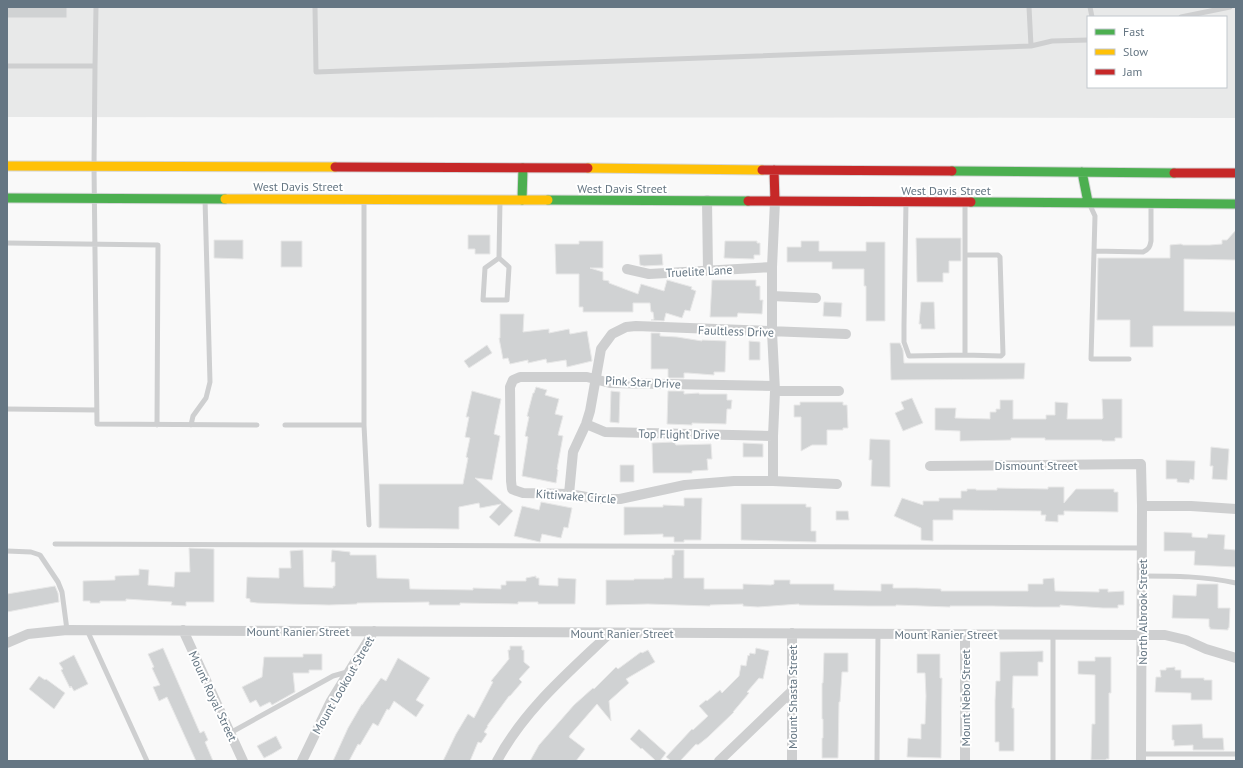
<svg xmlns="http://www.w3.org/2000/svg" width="1243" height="768" viewBox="0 0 1243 768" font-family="'PT Sans',sans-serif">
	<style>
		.built { fill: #e8e9e9; fill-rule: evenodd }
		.building { fill: #d0d2d3; stroke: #e8e8e8 }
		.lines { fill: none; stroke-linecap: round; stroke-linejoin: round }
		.fast-casing { stroke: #d5d6d7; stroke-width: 11 }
		.slow-casing { stroke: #d5d6d7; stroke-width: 11 }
		.jam-casing { stroke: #d5d6d7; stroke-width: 11 }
		.lane { stroke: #cecfd0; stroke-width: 5 }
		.street { stroke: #cecfd0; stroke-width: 10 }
		.fast { stroke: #4caf50; stroke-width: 9 }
		.slow { stroke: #ffc107; stroke-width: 9 }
		.jam { stroke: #c62828; stroke-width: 9 }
		.labels { text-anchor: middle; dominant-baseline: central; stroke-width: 4; stroke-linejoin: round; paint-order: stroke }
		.street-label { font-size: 12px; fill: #657683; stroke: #fff }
	</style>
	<rect width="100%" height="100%" fill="#f9f9f9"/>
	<!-- built -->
	<path class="built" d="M7,7H1236V118L7,117ZM1088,17H1226V87H1088Z"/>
	<!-- building -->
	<path class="building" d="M7,7H67V18H7Z
		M1236,230V260L1184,259V311L1236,312V326H1153V347H1130V320H1097L1098,258H1170V245L1181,244L1183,245H1210L1222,244V240H1227Z
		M468,235H490V254H475V249H468Z
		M916,238H961V261H949V273H943V282H917Z
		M214,240H243V259L214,258Z
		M281,241H302V267H281Z
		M579,241H603V268H590L603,272V280L609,281V283L638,294L641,284L664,291L667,280L692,287L691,289L696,291L690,311L685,310L682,318L666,313L664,321L651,320L654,319L653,312H651L650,303H633V312H583V307H579V274H556L555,244H579Z
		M725,241H757V243H760V255H754V259L724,258Z
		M801,241H819V251H866V242H885V321H866V286H864V269H832V262H787V247H801Z
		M662,254L663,265L644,266L640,265L639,255Z
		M712,280H756V286H760V300H763L762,314L738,313L737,317H710Z
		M824,302L842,303L841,317L823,316Z
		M921,302H934L935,329H921V324H919Z
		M500,314H524L523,332L549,329V333L569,329L570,334L587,331L592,361L567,367L566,360L547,363L546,359L528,363V360L510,364L508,358L503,359L499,338H500Z
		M651,333H660V336L677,337L702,341V340L726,341L725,372H714V375L688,373H684V378H668V369H651Z
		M749,341L760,342V360H749Z
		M890,343H900L903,350L904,363H1025L1024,379L891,380Z
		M487,345L492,353L469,368L464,361Z
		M536,387L547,390L545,395L559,399L555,414L563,416L558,435L563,436L557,469L558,470L556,483L522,476L528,437L525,436L529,417L527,416L533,393H534Z
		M472,391L501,399L494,434L500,436L492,480L475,478L513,511L499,526L489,517L501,504L480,508L479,503L459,507V529L379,528V484H463L468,458L466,457L470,438L465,437L469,417H466Z
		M611,391L620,392L619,423L610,422Z
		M668,391H684V394L699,393V394H727V400H732L731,409H727L726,424L692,423V425L667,424Z
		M912,398L923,423L903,431L895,413L904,409L901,402Z
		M1102,399H1122V438H1115V441H1102V440H1045V438H1011V440L960,441V431L935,430V408H956L955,418L990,419V412H996V409H1000V400H1013V419H1046V415H1055V402L1068,403L1067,419H1102L1103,418Z
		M800,402H843V405H847L848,428H843V430H827V445H812L801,451V417H794V405H800Z
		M870,439L890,440V487L871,486L872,460H869Z
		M674,442L676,445L711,444L712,459H707L708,470L692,471V473H653L652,443Z
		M743,443L763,444V457H743Z
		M1211,447L1229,449L1227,480L1212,479L1213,466H1210Z
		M1166,460L1195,461L1194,480L1190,479L1189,483L1177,482V479H1166Z
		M620,465H634V482H620Z
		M1048,487H1064V503L1076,489H1114V492H1118V512L1064,511V515H1058V522L1045,521L1046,515H1041V511L953,510V520H933V541L921,540V528L894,516L902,498L923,505V501H939V498H961V491H967V489H976V490H997V488L1048,489Z
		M684,498H702L701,540H684V542H674V537H663V534L624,535V507H663V505L684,506Z
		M541,502L572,508L568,528L564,527L561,538L542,534L540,542L514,536L522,506L539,510Z
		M741,504H806V507H811V531H816V542L741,540Z
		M836,511H848L849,520H836Z
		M1164,532L1192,533V537L1207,538L1208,534L1225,535L1224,549L1236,550V567L1194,565L1195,551H1164Z
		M189,548L214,549V602H186V606L171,605L172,602L126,599V601H100V603H90V601H83V581L115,580V576L139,575V569L149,570L148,585L174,587L175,572H190Z
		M303,550L304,587L333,588V586H335V562H331L332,550L350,552V555H376L377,578L409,579L410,589L473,590V588L501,589V585H506V581H526V578L536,576V578H539V585L558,586V578L576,579L575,604H538V602H518V604L460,603V605H429V602L357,603V604L329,605L288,604L257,603L250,602V599L246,598L247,577L279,578V568H291L290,551Z
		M674,550H684V578H704V589H743V584L771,585L774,584V580H790V584H834V590L881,591V584H893V588H916L941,589V591H1028V584H1043V579L1054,578L1055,591L1099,592V589H1108V592L1124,591V605H1118V608H1103L1060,605V607H1034L992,606H950V607L896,605V606H869L799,605V604L758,607L743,606V604L710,605V606L648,604L606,605V580H634V579H664V578H672V555H674Z
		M1197,584H1218V608H1230L1229,628H1228V630L1210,629V627H1209V619L1172,618L1173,595L1196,596Z
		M55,586L58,593L59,602L7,612V594Z
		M510,646H522V650H524V662L530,667L519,679L522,682L510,696H509L487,726H488L484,732L487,734L481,743L478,742L470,761H443L456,734L468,714L474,718L493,682L491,681L509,659L508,650H510Z
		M163,648L200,733L204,731L208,740L205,742L213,761H196L167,697L159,701L153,687L160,685L152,668L154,667L148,654Z
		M756,648L769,651L763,679L759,678L747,692L749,693L733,712H734L708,737L698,745L696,744L680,761H671L666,757L692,729L693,730L708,716L699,706L706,700L707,701L720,690L722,693L739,676L741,665L746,666L748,655L749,656L750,653L755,654Z
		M648,650L655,662L626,679L629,683L609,701L611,721L597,704L570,735L569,737L585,749L576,761H530L539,745L574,705L593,688L594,689L616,667L618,669L641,652L642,653Z
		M1043,651V662H1038V676H1013L1012,708H1014V751H999V742H995V701L996,681H1000V652Z
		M824,653H848V672H842L840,702H839L838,758H822V738H823V719H822V683H823Z
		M303,654H322V670H309V673H293L295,692L272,705L270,702L260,707L256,700L250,703L242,687L262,677L264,657H303Z
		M917,654H940V678H942L941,758L907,757L908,738L921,739V724H925L926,696L925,673H917Z
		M74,655L88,684L74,691L71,686L70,688L61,670L63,669L59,663Z
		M1095,657H1111V693H1109V759H1106V760H1091L1092,724H1095V675L1078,674V661H1095Z
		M398,658L430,678L416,700L424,705L416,717L394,701L389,710L387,709L378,726L373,723L360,745L358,744L349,761H333L348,728L362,704V705L381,678L386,681Z
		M1175,667V670H1181V678H1204V680H1212V700H1191V693L1155,692L1156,677H1161L1160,670H1166V668Z
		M39,676L45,680L46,679L65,693L54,709L29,689Z
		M1202,724L1203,738H1223L1224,750H1193V745L1174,746V740H1172V725Z
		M639,729L666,753L660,761H656L642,748L641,749L630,739Z
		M276,736L282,748L272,754L264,758L257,746Z"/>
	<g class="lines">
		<!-- fast casing -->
		<g class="fast-casing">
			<path id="fast" d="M952,171L1174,173
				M1082,172L1088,202
				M7,198L225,199
				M522,200L523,168
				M548,200L748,201
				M971,202L1236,204"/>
		</g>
		<!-- slow casing -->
		<g class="slow-casing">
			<path id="slow" d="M7,166L335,167
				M588,168L762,170
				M225,199L548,200"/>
		</g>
		<!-- jam casing -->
		<g class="jam-casing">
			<path id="jam" d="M335,167L588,168
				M762,170L952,171
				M774,170L775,201
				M1174,173H1236
				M748,201L971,202"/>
		</g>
		<!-- lane -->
		<path class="lane" d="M315,7L316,72L1031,46L1029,7
			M1090,7L1092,17
			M1181,17L1230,7
			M1031,46L1052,41L1088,40
			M7,66H95L94,166L97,424L257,425
			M95,66L96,7
			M364,199V425L369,525
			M906,202L904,325V342L909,356L965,355L1001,356L1003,354L1000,257L998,255H965
			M965,202V355
			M1089,203L1095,216L1091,359H1129
			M7,243L158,245L157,425
			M1094,251L1143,252C1149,249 1150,247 1151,241V204
			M499,258L509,267L507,300H483L485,268L499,258L500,201
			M7,409L97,410
			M191,425L193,416L206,398L210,382L205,199
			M285,425H364
			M55,544L1142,548
			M7,551L31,552L40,555L58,582L62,592L67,630
			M1142,576C1174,576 1204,576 1236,583
			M87,630L147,761
			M230,733L333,676L347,672
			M1141,754H1236
			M877,761L878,634
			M1053,761V634"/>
		<!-- street -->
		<path class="street" d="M707,200L708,271
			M627,269L649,274L772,267
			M772,296L816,298
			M774,386L610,383L587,377H520L513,380L510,387L511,481L512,489L517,491L523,493L569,494L598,499H620L685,485L734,481H773L837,484
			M775,391H839
			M586,424L605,432L773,436
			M930,466L1141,464L1142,506L1141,761
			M773,481V436L775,391L772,332V267L775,201
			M569,494L573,452L586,424L590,411L601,349L612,334L626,327L636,326L846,334
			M1142,506H1191L1236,509
			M183,630L243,761
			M7,643L28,634L67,630L1142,635H1165L1186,640L1206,649L1236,658
			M302,761L331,701L374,631
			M497,761C524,710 569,672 610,633
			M719,761L792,691
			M792,761V633
			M965,761V634"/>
		<!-- fast -->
		<use href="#fast" class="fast"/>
		<!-- slow -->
		<use href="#slow" class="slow"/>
		<!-- jam -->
		<use href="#jam" class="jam"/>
	</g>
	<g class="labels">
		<!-- street labels -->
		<g class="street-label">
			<text x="298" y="186">West Davis Street</text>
			<text x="622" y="188">West Davis Street</text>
			<text x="946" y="190">West Davis Street</text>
			<text transform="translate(699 271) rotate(-3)">Truelite Lane</text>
			<text transform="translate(736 331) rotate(2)">Faultless Drive</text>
			<text transform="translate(643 382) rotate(3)">Pink Star Drive</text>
			<text transform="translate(679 434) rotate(1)">Top Flight Drive</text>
			<text x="1036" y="465">Dismount Street</text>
			<text transform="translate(576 496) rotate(4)">Kittiwake Circle</text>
			<text transform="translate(1142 612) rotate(-90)">North Albrook Street</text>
			<text x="298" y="631">Mount Ranier Street</text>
			<text x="622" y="633">Mount Ranier Street</text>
			<text x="946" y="634">Mount Ranier Street</text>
			<text transform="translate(343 685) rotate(-60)">Mount Lookout Street</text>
			<text transform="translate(213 696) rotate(65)">Mount Royal Street</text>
			<text transform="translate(792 697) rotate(-90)">Mount Shasta Street</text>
			<text transform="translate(965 698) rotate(-90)">Mount Nebo Street</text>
		</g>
	</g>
	<!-- border -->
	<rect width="1243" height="768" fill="none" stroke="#657683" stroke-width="16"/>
	<!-- legend -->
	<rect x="1087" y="16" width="140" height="72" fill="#ffffff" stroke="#c1c8cd"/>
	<rect x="1095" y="29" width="20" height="6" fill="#4caf50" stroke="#c1c8cd"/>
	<text x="1123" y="36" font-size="12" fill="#657683">Fast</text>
	<rect x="1095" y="49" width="20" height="6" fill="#ffc107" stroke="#c1c8cd"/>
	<text x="1123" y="56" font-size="12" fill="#657683">Slow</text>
	<rect x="1095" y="69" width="20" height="6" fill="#c62828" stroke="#c1c8cd"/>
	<text x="1123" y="76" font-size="12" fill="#657683">Jam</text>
</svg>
